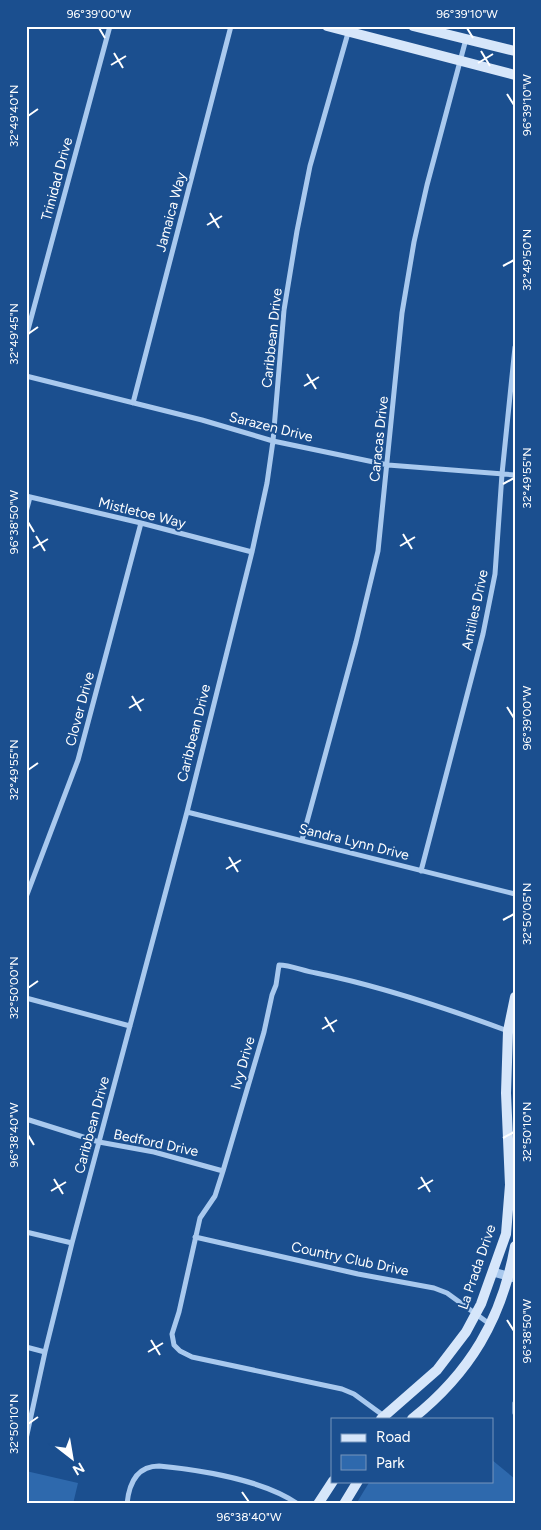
<svg xmlns="http://www.w3.org/2000/svg" width="541" height="1530" viewBox="0 0 541 1530" font-family="Figtree,sans-serif">
	<style>
		.green { fill: #2e69ad }
		.lines { fill: none; stroke-linecap: round; stroke-linejoin: round }
		.minor { stroke: #a9c9ee; stroke-width: 5 }
		.tertiary { stroke: #a9c9ee; stroke-width: 9 }
		.secondary { stroke: #d6e6fa; stroke-width: 10 }
		.ticks { fill: none; stroke: #fff; stroke-width: 2 }
		.labels { text-anchor: middle; dominant-baseline: central; stroke-width: 4; stroke-linejoin: round; paint-order: stroke }
		.street-label { font-size: 14px; fill: #fff; stroke: #1b4f8f }
		.neatline { fill: none; stroke: #fff; stroke-width: 2 }
		.ticks-label { font-size: 12px; text-anchor: middle; fill: #fff }
	</style>
	<rect width="100%" height="100%" fill="#1b4f8f"/>
	<!-- green -->
	<path class="green" d="M492,1460L515,1479V1504H356L370,1481H492Z
		M26,1471L78,1483L73,1504H26Z"/>
	<g class="lines">
		<!-- minor -->
		<path class="minor" d="M26,337L110,26
			M26,376L202,420L273,441L388,465L515,475
			M133,403L231,26
			M26,496L141,523L252,552
			M26,512L30,497
			M187,812L515,894
			M302,840L356,642L378,551L402,313L414,242L427,185L466,39
			M421,871L483,634L495,574L502,474L515,347
			M26,897L78,760L141,523
			M26,998L130,1026
			M26,1119L99,1142L154,1152L223,1171
			M26,1232L72,1243
			M195,1237L358,1274L434,1288L447,1293L491,1325
			M26,1347L45,1352
			M515,1403V1413
			M384,1416L354,1394L342,1389L192,1357L180,1351L174,1345L172,1334L179,1312L200,1218L215,1196L223,1171L264,1032L272,995L276,985L279,965C291,965 303,971 316,973C381,986 446,1008 508,1031H515
			M26,1439L45,1352L72,1243L187,812L252,552L267,483L273,441L284,310L297,231L310,166L350,26
			M127,1504C129,1483 137,1466 159,1466C201,1470 263,1480 298,1504"/>
		<!-- tertiary -->
		<path class="tertiary" d="M493,1272L515,1278"/>
		<!-- secondary -->
		<path class="secondary" d="M327,26L515,75
			M413,26L515,51
			M381,1419L437,1370L466,1332L481,1304L506,1234L510,1185L506,1093L508,1031L515,997
			M412,1419C470,1373 502,1319 515,1246
			M318,1504L333,1481
			M344,1504L358,1481"/>
	</g>
	<!-- ticks -->
	<path class="ticks" d="M99,28L105,38M467,28L473,38M481,51L490,66M114,53L123,68M478,63L493,54M111,65L126,56M507,94L514,105M28,116L38,109M210,213L219,228M207,225L222,216M503,266L514,260M28,334L38,327M307,374L316,389M304,386L319,377M503,484L514,478M28,522L34,532M403,534L412,549M36,536L45,551M400,546L415,537M33,548L48,539M132,696L141,711M507,707L514,718M129,708L144,699M28,770L38,763M229,857L238,872M226,869L241,860M503,920L514,914M28,988L38,981M325,1017L334,1032M322,1029L337,1020M28,1135L34,1145M503,1138L514,1132M421,1177L430,1192M54,1179L63,1194M418,1189L433,1180M51,1191L66,1182M507,1320L514,1331M151,1340L160,1355M148,1352L163,1343M28,1424L38,1417M242,1492L249,1502"/>
	<g class="labels">
		<!-- street labels -->
		<g class="street-label">
			<text transform="translate(57 179) rotate(-75)">Trinidad Drive</text>
			<text transform="translate(171 212) rotate(-75)">Jamaica Way</text>
			<text transform="translate(272 338) rotate(-84)">Caribbean Drive</text>
			<text transform="translate(271 427) rotate(14)">Sarazen Drive</text>
			<text transform="translate(379 439) rotate(-84)">Caracas Drive</text>
			<text transform="translate(142 513) rotate(14)">Mistletoe Way</text>
			<text transform="translate(475 610) rotate(-78)">Antilles Drive</text>
			<text transform="translate(80 709) rotate(-75)">Clover Drive</text>
			<text transform="translate(194 733) rotate(-76)">Caribbean Drive</text>
			<text transform="translate(354 842) rotate(14)">Sandra Lynn Drive</text>
			<text transform="translate(243 1063) rotate(-74)">Ivy Drive</text>
			<text transform="translate(92 1125) rotate(-75)">Caribbean Drive</text>
			<text transform="translate(156 1143) rotate(12)">Bedford Drive</text>
			<text transform="translate(350 1259) rotate(12)">Country Club Drive</text>
			<text transform="translate(477 1267) rotate(-71)">La Prada Drive</text>
		</g>
	</g>
	<!-- border -->
	<rect width="541" height="1530" fill="none" stroke="#1b4f8f" stroke-width="55"/>
	<!-- legend -->
	<rect x="331" y="1418" width="162" height="65" fill="#1b4f8f" stroke="#7695bc"/>
	<rect x="341" y="1434" width="25" height="8" fill="#d6e6fa" stroke="#7695bc"/>
	<text x="376" y="1442" font-size="15" fill="#ffffff">Road</text>
	<rect x="341" y="1455" width="25" height="15" fill="#2e69ad" stroke="#7695bc"/>
	<text x="376" y="1468" font-size="15" fill="#ffffff">Park</text>
	<!-- north arrow -->
	<g transform="translate(72 1458) rotate(149)" stroke="#1b4f8f" stroke-width="4" paint-order="stroke">
	<path d="M0-4L9 19L0 12L-9 19Z" fill="#ffffff"/>
	<text y="-8" font-size="14" font-weight="bold" text-anchor="middle" fill="#ffffff">N</text>
	</g>
	<rect x="28" y="28" width="486" height="1474" class="neatline"/>
	<g class="ticks-label">
		<text x="99" y="18">96°39'00"W</text>
		<text x="467" y="18">96°39'10"W</text>
		<text transform="translate(527 105) rotate(-90)" y="4">96°39'10"W</text>
		<text transform="translate(14 116) rotate(-90)" y="4">32°49'40"N</text>
		<text transform="translate(527 260) rotate(-90)" y="4">32°49'50"N</text>
		<text transform="translate(14 334) rotate(-90)" y="4">32°49'45"N</text>
		<text transform="translate(527 478) rotate(-90)" y="4">32°49'55"N</text>
		<text transform="translate(14 522) rotate(-90)" y="4">96°38'50"W</text>
		<text transform="translate(527 718) rotate(-90)" y="4">96°39'00"W</text>
		<text transform="translate(14 770) rotate(-90)" y="4">32°49'55"N</text>
		<text transform="translate(527 914) rotate(-90)" y="4">32°50'05"N</text>
		<text transform="translate(14 988) rotate(-90)" y="4">32°50'00"N</text>
		<text transform="translate(527 1132) rotate(-90)" y="4">32°50'10"N</text>
		<text transform="translate(14 1135) rotate(-90)" y="4">96°38'40"W</text>
		<text transform="translate(527 1331) rotate(-90)" y="4">96°38'50"W</text>
		<text transform="translate(14 1424) rotate(-90)" y="4">32°50'10"N</text>
		<text x="249" y="1521">96°38'40"W</text>
	</g>
</svg>
